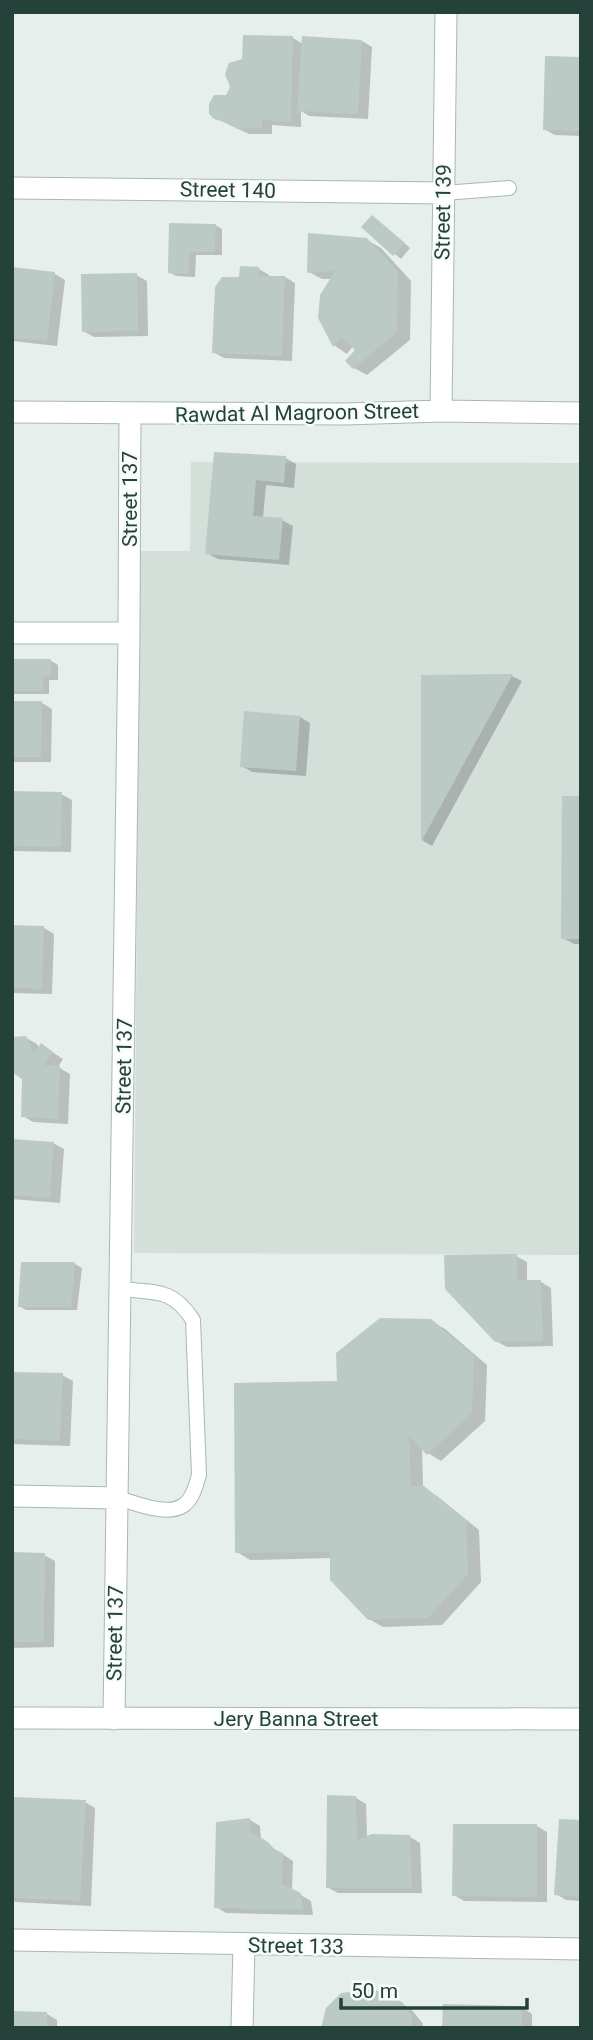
<svg xmlns="http://www.w3.org/2000/svg" width="593" height="2040" viewBox="0 0 593 2040" font-family="Roboto,sans-serif">
	<style>
		.built { fill: #d4dfda }
		.shadow { fill: #0003 }
		.building { fill: #bbcac4 }
		.lines { fill: none; stroke-linecap: round; stroke-linejoin: round }
		.lane-casing { stroke: #a8b8b2; stroke-width: 16 }
		.street-casing { stroke: #a8b8b2; stroke-width: 23 }
		.lane { stroke: #fff; stroke-width: 14 }
		.street { stroke: #fff; stroke-width: 21 }
		.labels { text-anchor: middle; dominant-baseline: central; stroke-width: 5; stroke-linejoin: round; paint-order: stroke }
		.street-label { font-size: 21px; fill: #24423a; stroke: #f7fbf9 }
	</style>
	<rect width="100%" height="100%" fill="#e6efeb"/>
	<!-- built -->
	<path class="built" d="M191,462L581,463V1255L134,1253L140,551H190Z"/>
	<!-- shadow -->
	<path class="shadow" d="M293,38L303,44L362,41L372,47L368,119L309,116L301,111V127L272,125V134H249L215,118L227,97Z
		M581,59V136L555,135L544,129Z
		M372,217L410,248L401,259L363,227Z
		M170,225H215L222,229V255H196L195,277L176,276L169,272Z
		M367,240L381,248L411,281L410,340L367,375L354,368L357,350L353,346L347,354L335,346L320,317L332,279H322L309,272Z
		M12,269L55,274L65,280L57,346L12,341Z
		M259,269L269,275V278L285,277L295,283L292,361L224,358L213,352L241,279Z
		M136,275L147,281L148,336L94,337L83,331Z
		M215,454L286,458L296,464L294,488L266,485L263,518L282,520L293,526L289,565L218,559L207,553Z
		M12,661H51L58,665V680H49V694H12Z
		M423,676H512L522,681L432,846L423,841Z
		M12,702L42,703L52,709L51,762H12Z
		M300,717L310,723L306,776L252,772L242,766Z
		M12,793L61,794L72,800L71,852L12,851Z
		M581,797V944H574L563,938Z
		M12,927L44,928L54,934L52,994L12,993Z
		M26,1038L37,1044L39,1049L52,1052L63,1059L58,1067L70,1074L68,1124L33,1122L23,1116L24,1078L16,1073H12V1039Z
		M12,1141L53,1143L64,1149L60,1203L12,1199Z
		M516,1256L527,1262V1282H541L551,1288L553,1346L507,1347L496,1341Z
		M23,1264H75L82,1268L77,1310H26L19,1306Z
		M431,1321L445,1329L487,1365L485,1421L441,1461L428,1453L422,1447L423,1488L437,1496L479,1530L481,1582L442,1625L383,1627L369,1619L331,1558L250,1560L237,1552L338,1383Z
		M12,1374L62,1375L73,1381L70,1446L12,1444Z
		M12,1554L44,1555L55,1561L54,1647L12,1648Z
		M12,1798L85,1802L95,1808L91,1906L16,1902L12,1900Z
		M356,1798L366,1804L367,1838L410,1837L420,1843L422,1893H338L327,1887Z
		M250,1820L260,1826L261,1840L293,1861L292,1890L311,1901L313,1915L226,1913L216,1907Z
		M581,1822V1901L566,1900L556,1894Z
		M537,1826L547,1832V1902L464,1901L454,1895Z
		M401,2003L412,2010L423,2024L422,2028H323Z
		M522,2007L532,2014V2028H444Z
		M47,2014L57,2020V2028H12Z"/>
	<!-- building -->
	<path class="building" d="M243,35L293,36L291,122L262,120V128L237,129L232,124L214,119L209,114V104L214,95H226L230,87L225,74L229,63L242,59Z
		M302,36L362,40L358,114L297,111Z
		M545,56L581,57V131L543,130Z
		M372,215L405,243L393,256L361,227Z
		M169,223L216,224L215,252H189V274L168,273Z
		M308,233L367,238L398,272L397,332L353,369L345,361L355,350L341,337L333,347L318,318L320,295L335,271L307,273Z
		M240,266L259,267V276H285L282,356L212,353L215,287L222,277H239Z
		M12,267L55,272L47,341L12,338Z
		M137,273L138,331L82,332L81,274Z
		M214,452L286,456L284,483L256,480L253,516L283,518L279,560L205,554Z
		M12,659H51V676L43,677V691H12Z
		M513,674L421,842V675Z
		M12,701H42L41,757H12Z
		M244,711L300,716L296,771L240,767Z
		M12,791L62,792L61,847L12,846Z
		M562,796H581V939H561Z
		M12,925L44,926L42,989L12,988Z
		M26,1036L34,1053L41,1043L53,1052L44,1065L60,1066L58,1119L21,1117L22,1079L12,1072V1037Z
		M12,1139L54,1142L50,1198L12,1195Z
		M517,1254V1280H541L543,1341L495,1342L445,1289L444,1255Z
		M21,1262H75L71,1307H18Z
		M380,1318L431,1319L474,1356L472,1413L427,1455L409,1436L411,1486H424L466,1520L468,1574L428,1618L368,1620L330,1580V1552L235,1553L234,1383L337,1381L336,1353Z
		M12,1372L63,1373L60,1441L12,1439Z
		M12,1552L45,1553L44,1642H12Z
		M327,1795L356,1796L357,1840L372,1834L410,1835L412,1888H326Z
		M12,1797L86,1800L80,1901L12,1898Z
		M250,1818L251,1832L268,1842L275,1850L283,1853L282,1884L301,1893L303,1910L214,1908L216,1822Z
		M559,1819L581,1820V1897L554,1895Z
		M453,1824H537V1897L452,1896Z
		M373,1989L402,2002L413,2017L411,2028H321L326,2008L341,1993Z
		M443,2004L522,2006V2028H442Z
		M12,2011L47,2012V2028H12Z"/>
	<g class="lines">
		<!-- lane casing -->
		<g class="lane-casing">
			<path id="lane" d="M444,193L509,188
				M118,1498C135,1503 168,1517 184,1505C193,1498 196,1485 199,1475L193,1320C172,1288 156,1293 121,1289"/>
		</g>
		<!-- street casing -->
		<g class="street-casing">
			<path id="street" d="M12,188L444,193
				M441,411L446,12
				M12,412L345,414L441,411L581,413
				M12,633H129
				M12,1496L118,1498
				M12,1718L581,1719
				M114,1719L129,633L130,414
				M12,1940L581,1949
				M242,2028L244,1945"/>
		</g>
		<!-- lane -->
		<use href="#lane" class="lane"/>
		<!-- street -->
		<use href="#street" class="street"/>
	</g>
	<g class="labels">
		<!-- street labels -->
		<g class="street-label">
			<text transform="translate(228 190) rotate(1)">Street 140</text>
			<text transform="translate(443 212) rotate(-89)">Street 139</text>
			<text transform="translate(297 413) rotate(-1)">Rawdat Al Magroon Street</text>
			<text transform="translate(130 499) rotate(-90)">Street 137</text>
			<text transform="translate(124 1066) rotate(-89)">Street 137</text>
			<text transform="translate(115 1633) rotate(-89)">Street 137</text>
			<text x="296" y="1719">Jery Banna Street</text>
			<text transform="translate(296 1946) rotate(1)">Street 133</text>
		</g>
	</g>
	<!-- border -->
	<rect width="593" height="2040" fill="none" stroke="#24423a" stroke-width="28"/>
	<!-- scale -->
	<path d="M341 1998v10h186v-10" fill="none" stroke="#24423a" stroke-width="3.5"/>
	<text x="351" y="1998" font-size="21" fill="#24423a" stroke="#f7fbf9" stroke-width="5" paint-order="stroke">50 m</text>
</svg>
